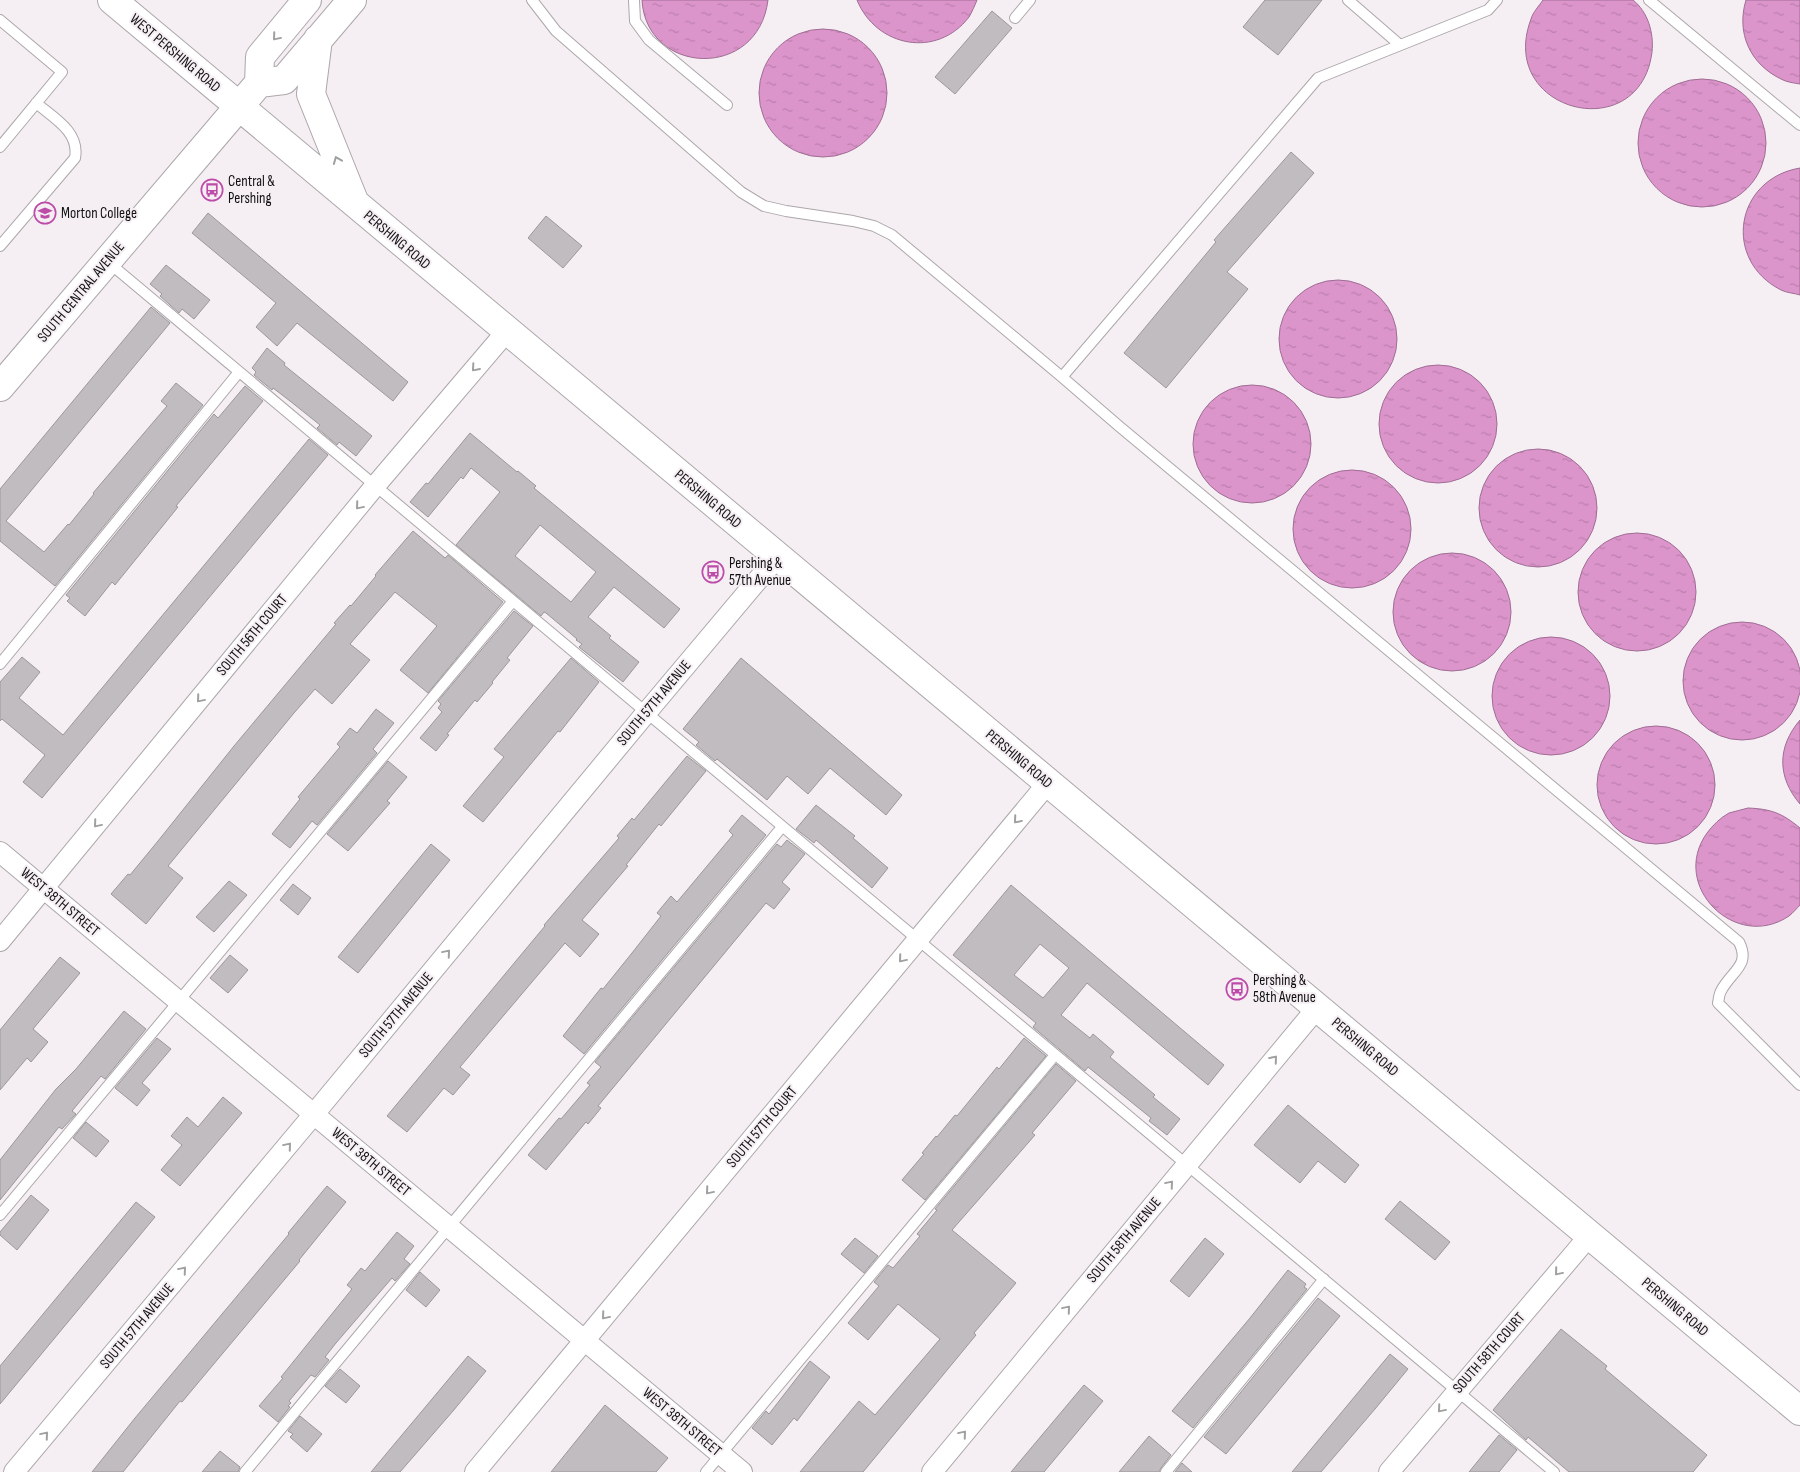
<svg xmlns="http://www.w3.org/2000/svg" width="1800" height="1472" viewBox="0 0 1800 1472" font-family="'Sofia Sans Condensed',sans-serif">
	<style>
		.water { fill: url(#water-ripples); stroke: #9f6d94 }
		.building { fill: #c1bcc0; stroke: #9c979a; fill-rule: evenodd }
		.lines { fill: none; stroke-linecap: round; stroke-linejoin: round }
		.service-casing { stroke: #aca7aa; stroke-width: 12 }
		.minor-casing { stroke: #aca7aa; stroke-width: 22 }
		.secondary-casing { stroke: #aca7aa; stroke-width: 30 }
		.service { stroke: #fff; stroke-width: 10 }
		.minor { stroke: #fff; stroke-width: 20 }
		.secondary { stroke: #fff; stroke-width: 28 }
		.oneway { stroke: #a0a0a0 }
		.labels { text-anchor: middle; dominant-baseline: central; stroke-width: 4; stroke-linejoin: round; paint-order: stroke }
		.street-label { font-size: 15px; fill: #121112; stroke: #f5eff4 }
		.poi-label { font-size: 15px; fill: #121112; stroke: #f5eff4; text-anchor: start }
	</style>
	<defs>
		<pattern id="water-ripples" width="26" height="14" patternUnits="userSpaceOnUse" patternTransform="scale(1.25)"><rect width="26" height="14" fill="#dc95cb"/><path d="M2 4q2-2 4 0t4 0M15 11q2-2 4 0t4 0" fill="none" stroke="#bc7fad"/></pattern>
	</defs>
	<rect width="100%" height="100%" fill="#f5eff4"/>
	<!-- water -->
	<path class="water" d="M642,0H768C758,81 646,75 642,0Z
		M857,0H977C975,5 972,12 969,17C937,59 876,47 857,0Z
		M1543,0H1633C1648,12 1654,33 1652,52C1640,148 1496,112 1531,19C1533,12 1539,6 1543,0Z
		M1746,0H1800V84C1794,83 1786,82 1781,79C1750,64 1736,33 1746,0Z
		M759 93a64 64 0 1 1 128 0a64 64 0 1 1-128 0Z
		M1638 143a64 64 0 1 1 128 0a64 64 0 1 1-128 0Z
		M1800,168V295C1794,293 1787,293 1781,290C1722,260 1735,179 1800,168Z
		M1279 339a59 59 0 1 1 118 0a59 59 0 1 1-118 0Z
		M1379 424a59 59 0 1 1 118 0a59 59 0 1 1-118 0Z
		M1193 444a59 59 0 1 1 118 0a59 59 0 1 1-118 0Z
		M1479 508a59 59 0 1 1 118 0a59 59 0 1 1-118 0Z
		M1293 529a59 59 0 1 1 118 0a59 59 0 1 1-118 0Z
		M1578 592a59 59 0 1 1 118 0a59 59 0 1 1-118 0Z
		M1393 612a59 59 0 1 1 118 0a59 59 0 1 1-118 0Z
		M1683 681a59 59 0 1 1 118 0a59 59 0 1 1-118 0Z
		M1492 696a59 59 0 1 1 118 0a59 59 0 1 1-118 0Z
		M1800,720V804C1777,777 1777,747 1800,720Z
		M1597 785a59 59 0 1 1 118 0a59 59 0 1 1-118 0Z
		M1748,808C1771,809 1782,813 1800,828V905C1797,908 1793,913 1789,916C1736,952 1669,886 1707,833C1713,825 1720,818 1729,813C1735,811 1742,810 1748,808Z"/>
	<!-- building -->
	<path class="building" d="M1265,0H1322L1278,55L1243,27Z
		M992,11L1012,28L955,94L935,77Z
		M1291,152L1314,173L1227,272L1248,289L1166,388L1124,353L1216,242L1214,240Z
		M208,213L408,382L393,401L297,323L277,346L256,327L276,303L192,233Z
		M546,216L582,246L563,268L528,238Z
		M166,265L210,300L194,319L182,309L179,313L160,296L162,294L150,284Z
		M151,307L170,323L6,521L44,552L68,524L69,525L94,494L93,493L167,406L161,401L176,383L203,405L55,586L0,541V489Z
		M267,348L285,363L284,365L372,436L356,456L339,442L337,445L317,428L320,425L290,401L273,388L272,390L254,375L256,372L252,368Z
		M245,386L263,401L176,506L178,507L115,585L112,582L85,616L67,601L70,598L66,595L214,414L218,418Z
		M470,433L517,472L518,471L536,486L534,488L680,609L664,628L614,587L588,617L611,636L609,638L639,662L623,682L579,647L582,644L576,640L577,639L546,613L544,612L541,616L456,545L500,492L471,468L463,479L461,477L428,517L410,502L426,483L428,484ZM540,525L596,572L571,602L515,556Z
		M309,439L328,455L42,798L23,782L45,755L2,719L0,721V682L22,657L40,672L19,698L63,735Z
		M413,531L445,558L448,555L503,602L428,693L400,670L437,626L395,592L350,644L370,660L332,704L315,689L294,713L168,866L183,878L146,924L111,894L128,874L130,875L158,841L234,746L336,624L334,623L350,605L351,606L376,576L375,575Z
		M514,611L533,626L507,658L510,660L492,682L493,683L477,702L475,700L447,734L449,735L436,751L420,738L442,712L438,708L441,704L438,701Z
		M571,658L599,682L560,732L558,731L483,822L463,806L504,757L494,749Z
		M741,658L902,795L886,815L830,768L808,794L787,776L767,800L717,759L715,761L696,745L699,742L683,729Z
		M376,709L394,723L373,749L377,753L317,825L312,821L290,848L272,834L300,799L298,797L340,747L337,744L350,728L357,733Z
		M687,756L706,771L661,826L659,824L626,865L628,866L582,920L599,934L580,957L565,943L460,1067L470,1075L453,1095L444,1088L407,1132L387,1116L545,926L544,925L619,838L617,836L632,818L634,820Z
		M388,761L407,777L387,801L390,803L348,851L327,834Z
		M816,805L855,836L853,838L888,868L872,888L816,840L814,843L796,829Z
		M742,815L766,835L584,1054L563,1036L601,988L603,989L632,953L661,916L657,913L671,896L677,902L733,835L729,831Z
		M787,840L805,854L782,882L790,889L774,909L766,903L598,1106L601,1108L588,1124L586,1122L546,1170L528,1155L559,1118L561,1119L590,1085L587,1083L601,1067L595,1062L777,844L781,847Z
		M431,844L450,860L358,973L338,957Z
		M229,881L247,895L214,932L196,917Z
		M293,884L311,898L298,915L280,900Z
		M1011,885L1224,1065L1208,1085L1087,983L1061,1015L1090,1038L1093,1034L1114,1052L1110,1057L1155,1095L1153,1097L1180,1119L1167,1135L1149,1121L1151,1118L1088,1067L1085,1071L1033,1027L1036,1023L953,955ZM1040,944L1069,968L1043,998L1014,975Z
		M230,955L248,970L228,993L210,978Z
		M60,957L80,973L33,1029L48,1042L31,1062L27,1058L0,1090V1030Z
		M124,1011L146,1029L105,1079L101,1076L72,1111L76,1114L62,1129L59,1127L0,1200V1160L56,1089L76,1069Z
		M157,1038L171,1049L142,1083L150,1090L137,1106L115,1088Z
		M1024,1038L1046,1056L925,1200L902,1180L924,1154L922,1153L936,1136L937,1137L955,1115L957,1116L997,1067L999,1069Z
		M1056,1064L1076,1081L1032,1133L1035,1135L952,1230L1016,1283L974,1333L976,1335L863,1472H800L859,1401L875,1415L940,1339L898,1304L868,1340L848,1323L879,1286L874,1282L888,1265L893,1268L920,1236L917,1234L937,1210L935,1209Z
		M223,1097L242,1113L180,1186L161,1170L182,1145L171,1136L187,1117L198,1127Z
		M1288,1105L1359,1165L1345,1183L1318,1161L1300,1183L1254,1145Z
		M86,1122L109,1141L96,1157L73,1138Z
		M327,1186L346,1202L299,1260L300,1261L182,1402L180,1401L123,1472H92L135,1418L289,1234L288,1233Z
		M31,1195L49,1210L17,1250L0,1235V1232Z
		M1400,1201L1450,1242L1435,1260L1385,1219Z
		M136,1202L155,1217L0,1404V1366Z
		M397,1232L414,1246L404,1259L410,1264L395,1281L392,1278L336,1343L325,1357L329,1360L315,1377L311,1375L289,1401L291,1403L288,1406L290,1407L278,1422L259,1406L283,1378L281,1377L352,1289L347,1285L361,1268L365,1271Z
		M855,1238L878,1256L864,1273L841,1254Z
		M1205,1238L1224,1254L1189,1297L1170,1281Z
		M1288,1270L1306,1284L1304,1287L1307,1289L1193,1428L1172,1411L1250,1318Z
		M420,1272L440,1290L426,1307L406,1290Z
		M1318,1298L1340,1316L1226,1454L1204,1437Z
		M1561,1329L1607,1366L1605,1369L1707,1455L1693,1472H1569L1528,1437L1526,1440L1493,1410Z
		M1390,1354L1408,1369L1375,1409L1321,1472H1292Z
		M468,1356L486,1371L453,1411L400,1472H371Z
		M810,1361L830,1377L797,1421L794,1418L772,1445L752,1428L766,1411L769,1414Z
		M340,1369L360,1386L346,1403L325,1386Z
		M1084,1385L1103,1401L1044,1472H1011Z
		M605,1405L668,1458L656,1472H551Z
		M300,1416L322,1434L307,1452L290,1437L293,1434L288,1431Z
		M1499,1435L1517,1450L1499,1472H1469Z
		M1149,1436L1171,1455L1161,1468L1159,1472H1119Z
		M220,1451L240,1467L238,1472H202Z
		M1182,1463L1192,1472H1175Z"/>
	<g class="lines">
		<!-- service casing -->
		<g class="service-casing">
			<path id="service" d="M532,0L556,31L741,192L764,206L786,211L853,221L874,226L892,235L1062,377
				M634,0L635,21L649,40L727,105
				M1348,0L1400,45
				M1497,0L1488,10L1318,78L1062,377L1120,427L1739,942C1751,966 1731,971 1721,991C1719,994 1719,999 1718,1003L1800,1085
				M1649,0L1800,125
				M1015,18L1030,0
				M0,20L62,72L0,147
				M0,246L75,158C80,132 54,118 36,103
				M108,262L1554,1472
				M0,664L239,372
				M0,1215L513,601
				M245,1472L782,827
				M706,1472L1055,1055
				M1166,1472L1324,1279"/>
		</g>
		<!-- minor casing -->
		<g class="minor-casing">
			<path id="minor" d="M0,852L742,1472
				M0,941L375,486L507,331
				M14,1472L314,1114L646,713L777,557
				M475,1472L1048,783
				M932,1472L1317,1008
				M1389,1472L1590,1235"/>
		</g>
		<!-- secondary casing -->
		<g class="secondary-casing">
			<path id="secondary" d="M112,0L1800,1411
				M318,39L311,94L354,201
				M259,83L284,80L352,0
				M0,387L259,83L260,57L307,0"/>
		</g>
		<!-- service -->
		<use href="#service" class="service"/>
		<!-- minor -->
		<use href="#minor" class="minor"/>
		<!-- secondary -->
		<use href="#secondary" class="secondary"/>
	</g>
	<!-- one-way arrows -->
	<defs><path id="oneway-chevron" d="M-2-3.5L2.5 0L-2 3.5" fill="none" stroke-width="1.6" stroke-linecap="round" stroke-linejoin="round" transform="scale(1.25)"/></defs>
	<g class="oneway">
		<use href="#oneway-chevron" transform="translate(276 37) rotate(130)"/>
		<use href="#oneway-chevron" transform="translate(337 160) rotate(-112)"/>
		<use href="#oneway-chevron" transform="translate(475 368) rotate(131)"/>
		<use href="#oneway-chevron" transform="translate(359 506) rotate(130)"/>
		<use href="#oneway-chevron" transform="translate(200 699) rotate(130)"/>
		<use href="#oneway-chevron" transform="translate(1017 820) rotate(130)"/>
		<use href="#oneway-chevron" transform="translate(97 824) rotate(130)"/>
		<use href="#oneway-chevron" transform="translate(447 953) rotate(-50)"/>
		<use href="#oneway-chevron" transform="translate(902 959) rotate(130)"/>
		<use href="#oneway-chevron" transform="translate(1274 1059) rotate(-50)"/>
		<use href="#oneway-chevron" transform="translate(288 1146) rotate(-50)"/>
		<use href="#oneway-chevron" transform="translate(1170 1184) rotate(-50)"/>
		<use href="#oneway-chevron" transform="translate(709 1191) rotate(130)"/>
		<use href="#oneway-chevron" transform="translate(183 1270) rotate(-50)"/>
		<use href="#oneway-chevron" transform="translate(1558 1272) rotate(130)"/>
		<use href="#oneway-chevron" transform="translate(1067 1309) rotate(-50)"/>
		<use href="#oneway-chevron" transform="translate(605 1316) rotate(130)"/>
		<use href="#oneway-chevron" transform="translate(1441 1409) rotate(130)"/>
		<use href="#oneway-chevron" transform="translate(963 1434) rotate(-50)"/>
		<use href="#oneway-chevron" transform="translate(45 1435) rotate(-50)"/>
	</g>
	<!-- icons -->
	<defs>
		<g id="bus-ring" transform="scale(1.125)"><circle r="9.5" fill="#f5eff4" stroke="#bc4ca8" stroke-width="1.5"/><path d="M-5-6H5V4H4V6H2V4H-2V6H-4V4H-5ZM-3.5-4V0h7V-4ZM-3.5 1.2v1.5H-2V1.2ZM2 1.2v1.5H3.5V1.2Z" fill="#bc4ca8"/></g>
		<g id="university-ring" transform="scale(1.125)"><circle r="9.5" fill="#f5eff4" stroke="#bc4ca8" stroke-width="1.5"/><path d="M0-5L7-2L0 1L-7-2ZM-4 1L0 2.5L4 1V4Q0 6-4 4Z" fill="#bc4ca8"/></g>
	</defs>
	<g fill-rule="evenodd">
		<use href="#bus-ring" x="212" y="190"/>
		<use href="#university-ring" x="45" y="213"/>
		<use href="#bus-ring" x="713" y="572"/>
		<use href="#bus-ring" x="1237" y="989"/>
	</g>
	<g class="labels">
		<!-- street labels -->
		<g class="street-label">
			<text transform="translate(175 53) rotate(40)">WEST PERSHING ROAD</text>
			<text transform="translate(397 240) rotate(40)">PERSHING ROAD</text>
			<text transform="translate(81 292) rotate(-50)">SOUTH CENTRAL AVENUE</text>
			<text transform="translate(708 499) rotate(40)">PERSHING ROAD</text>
			<text transform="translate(252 635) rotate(-50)">SOUTH 56TH COURT</text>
			<text transform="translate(654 703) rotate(-50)">SOUTH 57TH AVENUE</text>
			<text transform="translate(1019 759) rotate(40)">PERSHING ROAD</text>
			<text transform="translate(60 902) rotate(40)">WEST 38TH STREET</text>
			<text transform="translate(396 1015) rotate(-50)">SOUTH 57TH AVENUE</text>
			<text transform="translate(1365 1047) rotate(40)">PERSHING ROAD</text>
			<text transform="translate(762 1127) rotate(-50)">SOUTH 57TH COURT</text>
			<text transform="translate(371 1162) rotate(40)">WEST 38TH STREET</text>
			<text transform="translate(1124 1240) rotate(-50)">SOUTH 58TH AVENUE</text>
			<text transform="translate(1675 1307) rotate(40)">PERSHING ROAD</text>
			<text transform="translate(137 1326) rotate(-50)">SOUTH 57TH AVENUE</text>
			<text transform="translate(1489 1353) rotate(-49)">SOUTH 58TH COURT</text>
			<text transform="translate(682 1422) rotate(40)">WEST 38TH STREET</text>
		</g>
		<!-- poi labels -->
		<g class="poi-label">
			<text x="228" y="181">Central &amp;<tspan x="228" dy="17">Pershing</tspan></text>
			<text x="61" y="213">Morton College</text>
			<text x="729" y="563">Pershing &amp;<tspan x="729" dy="17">57th Avenue</tspan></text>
			<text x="1253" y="980">Pershing &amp;<tspan x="1253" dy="17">58th Avenue</tspan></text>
		</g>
	</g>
</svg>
